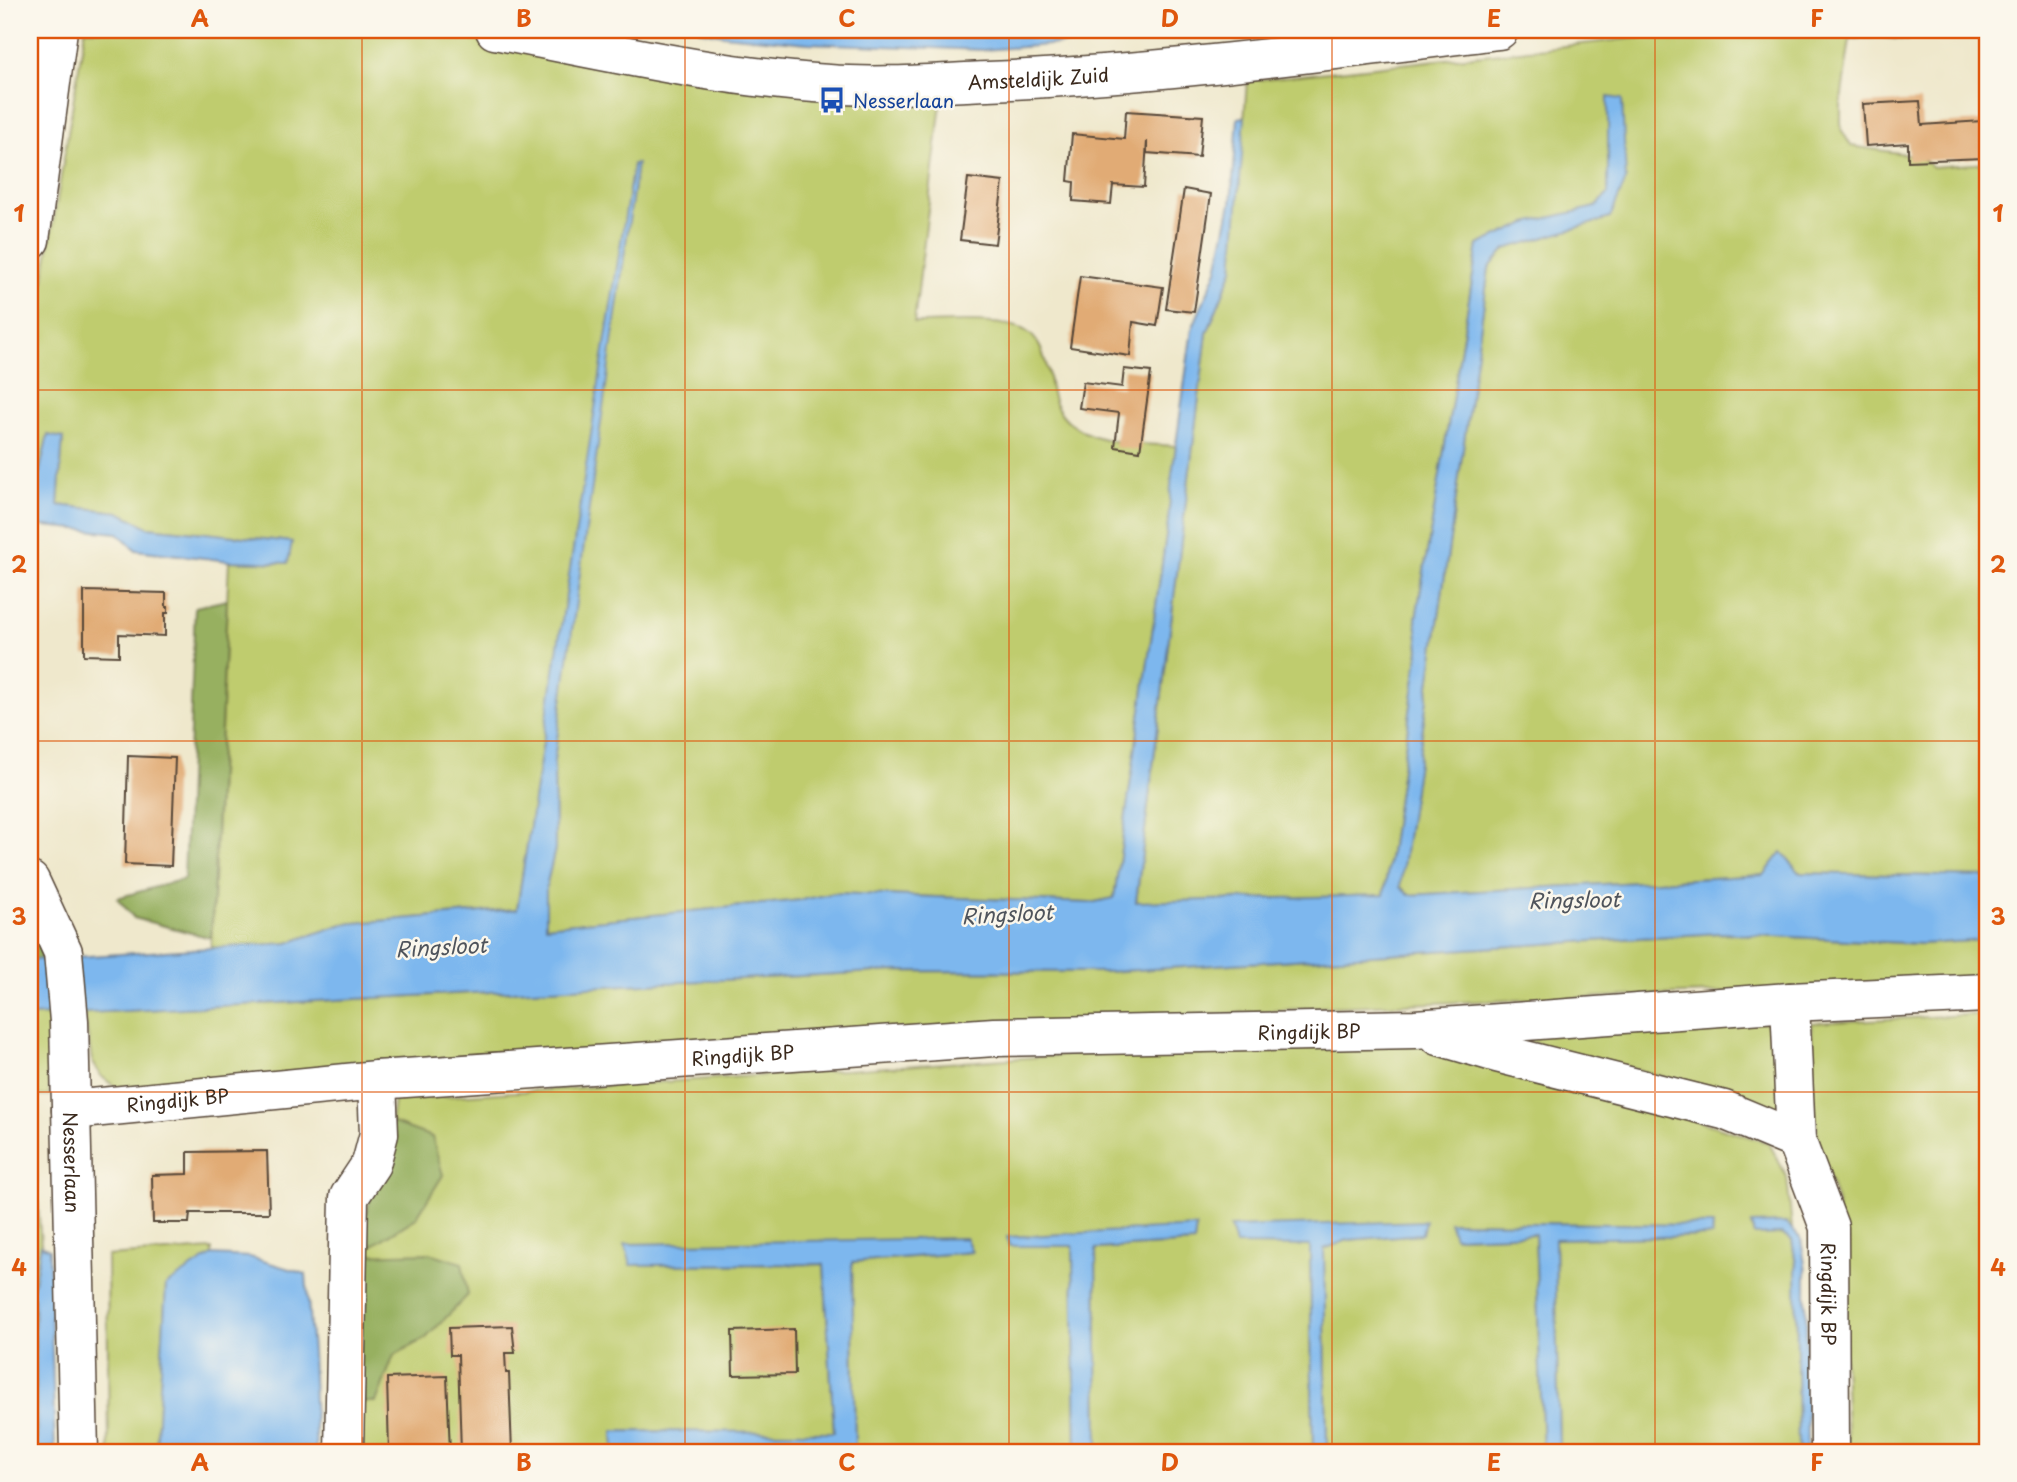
<svg xmlns="http://www.w3.org/2000/svg" width="2017" height="1482" viewBox="0 0 2017 1482" font-family="'Playpen Sans',sans-serif">
	<style>
		.green { fill: #bfcc6e; stroke: #7d7b46; stroke-width: 2 }
		.forest { fill: #97b061; stroke: #696d40; stroke-width: 2 }
		.water { fill: #7db7ee; stroke: #5c7086; stroke-width: 2 }
		.building { fill: #e1ab75 }
		.lines { fill: none; stroke-linecap: round; stroke-linejoin: round }
		.minor-casing { stroke: #564638; stroke-width: 41 }
		.minor { stroke: #fff; stroke-width: 38 }
		.grid { fill: none; stroke: #df570d; stroke-width: 2; stroke-opacity: 0.55 }
		.labels { text-anchor: middle; dominant-baseline: central; stroke-width: 5; stroke-linejoin: round; paint-order: stroke }
		.street-label { font-size: 19px; fill: #3b2a1e; stroke: #fbf7ec }
		.transit-label { font-size: 19px; fill: #164399; stroke: #fbf7ec; text-anchor: start }
		.water-label { font-size: 21px; font-style: italic; fill: #4f545c; stroke: #fbf7ec }
		.neatline { fill: none; stroke: #df570d; stroke-width: 2.5 }
		.grid-label { font-size: 23px; text-anchor: middle; font-weight: bold; fill: #df570d }
	</style>
	<rect width="100%" height="100%" fill="#fbf7ec"/>
	<filter id="ink" filterUnits="userSpaceOnUse"><feTurbulence type="fractalNoise" baseFrequency=".0143" numOctaves="2"/><feDisplacementMap in="SourceGraphic" scale="14" xChannelSelector="R" yChannelSelector="G"/><feConvolveMatrix kernelMatrix="1 2 1 2 8 2 1 2 1" color-interpolation-filters="sRGB"/></filter>
	<filter id="wash" filterUnits="userSpaceOnUse"><feTurbulence type="fractalNoise" baseFrequency=".00686" numOctaves="4" result="noise"/><feDisplacementMap in="SourceGraphic" scale="28" xChannelSelector="R" yChannelSelector="G"/><feGaussianBlur stdDeviation="1.57" result="paint"/><feColorMatrix in="noise" values="0 0 0 0 0 0 0 0 0 0 0 0 0 0 0 0 0 1.4 0 .05"/><feComposite in="paint" operator="in"/></filter>
	<g filter="url(#wash)">
		<rect width="100%" height="100%" fill="#efe8cc"/>
		<!-- green -->
		<path class="green" d="M30,30H40L30,112Z
			M85,30H448L730,86L942,95L914,323C939,323 1006,318 1026,331C1039,339 1043,353 1047,367C1050,379 1050,392 1055,403C1076,447 1135,443 1176,446L1168,522L1114,898L1090,903L835,893L801,900L546,926V887L555,849L554,760L634,164L517,909L343,924L288,943L211,948L229,561L287,563L291,542L148,527L119,512L58,505L63,438L48,435L33,500L32,523L30,522V364Z
			M1710,30H1910L1908,40L1880,37L1850,39L1841,101V129L1851,146L1919,156L1932,167L1987,163V877L1800,873L1782,852L1764,875L1409,895L1400,886L1489,268L1505,249L1610,218L1609,98L1608,194L1596,207L1527,223L1478,245L1416,619L1419,649L1384,895L1136,903L1207,333L1233,269L1247,81Z
			M1719,933L1921,944L1987,940V983L1323,1007L119,1090L101,1076L92,1061L84,1013L896,971L1105,972Z
			M1987,1014V1452H1848L1837,1203L1819,1145L1811,1080L1812,1023Z
			M49,1015V1096H30V1016Z
			M1779,1022L1787,1116L1694,1085L1485,1030Z
			M1412,1032L1769,1143L1787,1177L1792,1229L1786,1223L1751,1225L1754,1235L1781,1234L1792,1240L1796,1264L1798,1452H1559L1555,1239L1712,1236L1713,1226L1450,1222L1455,1237L1535,1234L1543,1452H1327L1324,1249L1347,1240L1421,1234L1230,1227L1236,1245H1310L1313,1452H1098L1096,1249L1194,1243L1196,1227L1009,1246L1073,1245L1076,1452H855L852,1262L971,1252L632,1265L824,1264L834,1433L614,1431V1452H358L357,1402H376L394,1355L426,1338L355,1255L416,1218L391,1122L394,1100Z
			M30,1125L33,1130L41,1245L33,1288H30Z
			M212,1249V1255L166,1286L156,1452H109L107,1256Z
			M30,1298H34L37,1452H30Z"/>
		<!-- forest -->
		<path class="forest" d="M227,600L211,938L134,918L117,898L184,879L195,607Z
			M30,909L35,921L42,959L30,960Z
			M391,1122L432,1137L443,1175L416,1218L357,1255L430,1253L462,1263L468,1295L426,1338L394,1355L376,1402H357L355,1255Z"/>
		<!-- water -->
		<path class="water" d="M698,30H1243L983,50L808,43L723,35Z
			M1608,97L1622,99L1626,180L1610,218L1505,249L1489,268L1400,887L1409,895L1764,875L1782,852L1800,873L1987,877V940L1921,944L1719,933L1105,972L896,971L30,1016V960L288,943L343,924L517,909L633,164H637L554,760L555,849L546,887V926L801,900L835,893L1090,903L1114,898L1168,522L1172,474L1192,329L1217,270L1231,203L1238,118L1245,117L1233,269L1207,333L1136,902L1384,895L1419,649L1416,619L1478,245L1527,223L1596,207L1608,194Z
			M48,435L63,438L58,505L119,512L148,527L292,542L288,563L229,561L136,550L118,533L34,525L33,500Z
			M1425,1221L1422,1234L1348,1240L1324,1249L1327,1452H1313L1310,1246L1235,1245L1230,1227Z
			M1449,1222L1713,1225L1712,1236L1555,1239L1559,1452H1543L1535,1234L1454,1237Z
			M1786,1223L1801,1239L1806,1270L1807,1452H1798L1796,1264L1792,1240L1781,1234L1754,1235L1751,1224Z
			M1196,1227L1194,1243L1096,1249L1098,1452H1076L1073,1246H1009L1007,1237Z
			M966,1238L972,1252L852,1262L855,1452L791,1450V1452H614L613,1431L834,1432L824,1264L631,1265L625,1244Z
			M41,1245L49,1249L55,1452H37L34,1298H30V1288L33,1287Z
			M212,1255L250,1257L306,1274L312,1352L316,1452H156L166,1285Z"/>
		<g id="blocks">
			<!-- building -->
			<path class="building" d="M1920,101L1922,125L1982,121L1984,158L1908,161V143L1866,146L1863,104Z
				M1126,111L1203,116L1199,157L1147,153V141L1144,187L1113,185L1111,204L1073,201L1074,182L1068,181L1072,134L1124,139Z
				M968,178L1003,182L995,244L960,240Z
				M1184,189L1211,194L1194,312L1166,309Z
				M1080,276L1163,287L1157,326L1133,322L1130,356L1070,347Z
				M1124,369L1151,372L1140,451L1115,447L1119,413L1079,408L1083,382L1122,387Z
				M84,591L166,593V607H168V613H165V636L119,634V656L84,655Z
				M128,756L175,758L171,866L125,864Z
				M267,1151L269,1213H190L189,1223H153L152,1175L188,1174V1152Z
				M512,1326L515,1353H505L506,1373H509L512,1452H461L458,1355H450L449,1328Z
				M794,1329L795,1374L733,1375L732,1331Z
				M447,1376L450,1452H389L387,1378Z"/>
		</g>
	</g>
	<g filter="url(#ink)">
		<use href="#blocks" fill-opacity="0" stroke="#564638" stroke-width="2"/>
		<g class="lines">
			<!-- minor casing -->
			<g class="minor-casing">
				<g id="minor">
					<path id="s1" d="M495,30C605,51 716,77 829,84C881,88 935,83 988,81C1159,74 1329,51 1499,30"/>
					<path d="M30,240L58,30"/>
					<path id="s2" d="M30,881L63,952L69,1021L79,1452"/>
					<path id="s3" d="M1790,1002L1796,1140L1829,1227L1830,1452"/>
					<path d="M1439,1036L1497,1053L1724,1110L1796,1140"/>
					<path id="s4" d="M71,1110L377,1080L994,1037L1415,1029L1790,1002L1987,993"/>
					<path d="M344,1452L349,1197L371,1164L379,1134L377,1080"/>
				</g>
			</g>
			<!-- minor -->
			<use href="#minor" class="minor"/>
		</g>
	</g>
	<!-- grid -->
	<path class="grid" d="M362,30V1452M685,30V1452M1009,30V1452M1332,30V1452M1655,30V1452M30,390H1987M30,741H1987M30,1092H1987"/>
	<!-- icons -->
	<defs>
		<g id="bus-bare" transform="scale(2.1)"><path d="M-5-6H5V4H4V6H2V4H-2V6H-4V4H-5ZM-3.5-4V0h7V-4ZM-3.5 1.2v1.5H-2V1.2ZM2 1.2v1.5H3.5V1.2Z" fill="#1a4fb4" stroke="#fbf7ec" stroke-width="2.5" paint-order="stroke"/></g>
	</defs>
	<g fill-rule="evenodd">
		<use href="#bus-bare" x="832" y="100"/>
	</g>
	<g class="labels">
		<!-- street labels -->
		<g class="street-label">
			<text stroke="none"><textPath href="#s1" startOffset="548">Amsteldijk Zuid</textPath></text>
			<text stroke="none"><textPath href="#s4" startOffset="1241">Ringdijk BP</textPath></text>
			<text stroke="none"><textPath href="#s4" startOffset="674">Ringdijk BP</textPath></text>
			<text stroke="none"><textPath href="#s4" startOffset="107">Ringdijk BP</textPath></text>
			<text stroke="none"><textPath href="#s2" startOffset="289">Nesserlaan</textPath></text>
			<text stroke="none"><textPath href="#s3" startOffset="298">Ringdijk BP</textPath></text>
		</g>
		<!-- transit labels -->
		<g class="transit-label">
			<text x="853" y="100">Nesserlaan</text>
		</g>
		<!-- water labels -->
		<g class="water-label">
			<text transform="translate(1574 899) rotate(-1)">Ringsloot</text>
			<text transform="translate(1007 913) rotate(-3)">Ringsloot</text>
			<text transform="translate(441 946) rotate(-3)">Ringsloot</text>
		</g>
	</g>
	<!-- margin -->
	<rect width="2017" height="1482" fill="none" stroke="#fbf7ec" stroke-width="77"/>
	<rect x="38" y="38" width="1941" height="1406" class="neatline"/>
	<g class="grid-label">
		<text x="200" y="27">A</text>
		<text x="524" y="27">B</text>
		<text x="847" y="27">C</text>
		<text x="1170" y="27">D</text>
		<text x="1494" y="27">E</text>
		<text x="1817" y="27">F</text>
		<text x="19" y="222">1</text>
		<text x="1998" y="222">1</text>
		<text x="19" y="573">2</text>
		<text x="1998" y="573">2</text>
		<text x="19" y="925">3</text>
		<text x="1998" y="925">3</text>
		<text x="19" y="1276">4</text>
		<text x="1998" y="1276">4</text>
		<text x="200" y="1471">A</text>
		<text x="524" y="1471">B</text>
		<text x="847" y="1471">C</text>
		<text x="1170" y="1471">D</text>
		<text x="1494" y="1471">E</text>
		<text x="1817" y="1471">F</text>
	</g>
</svg>
